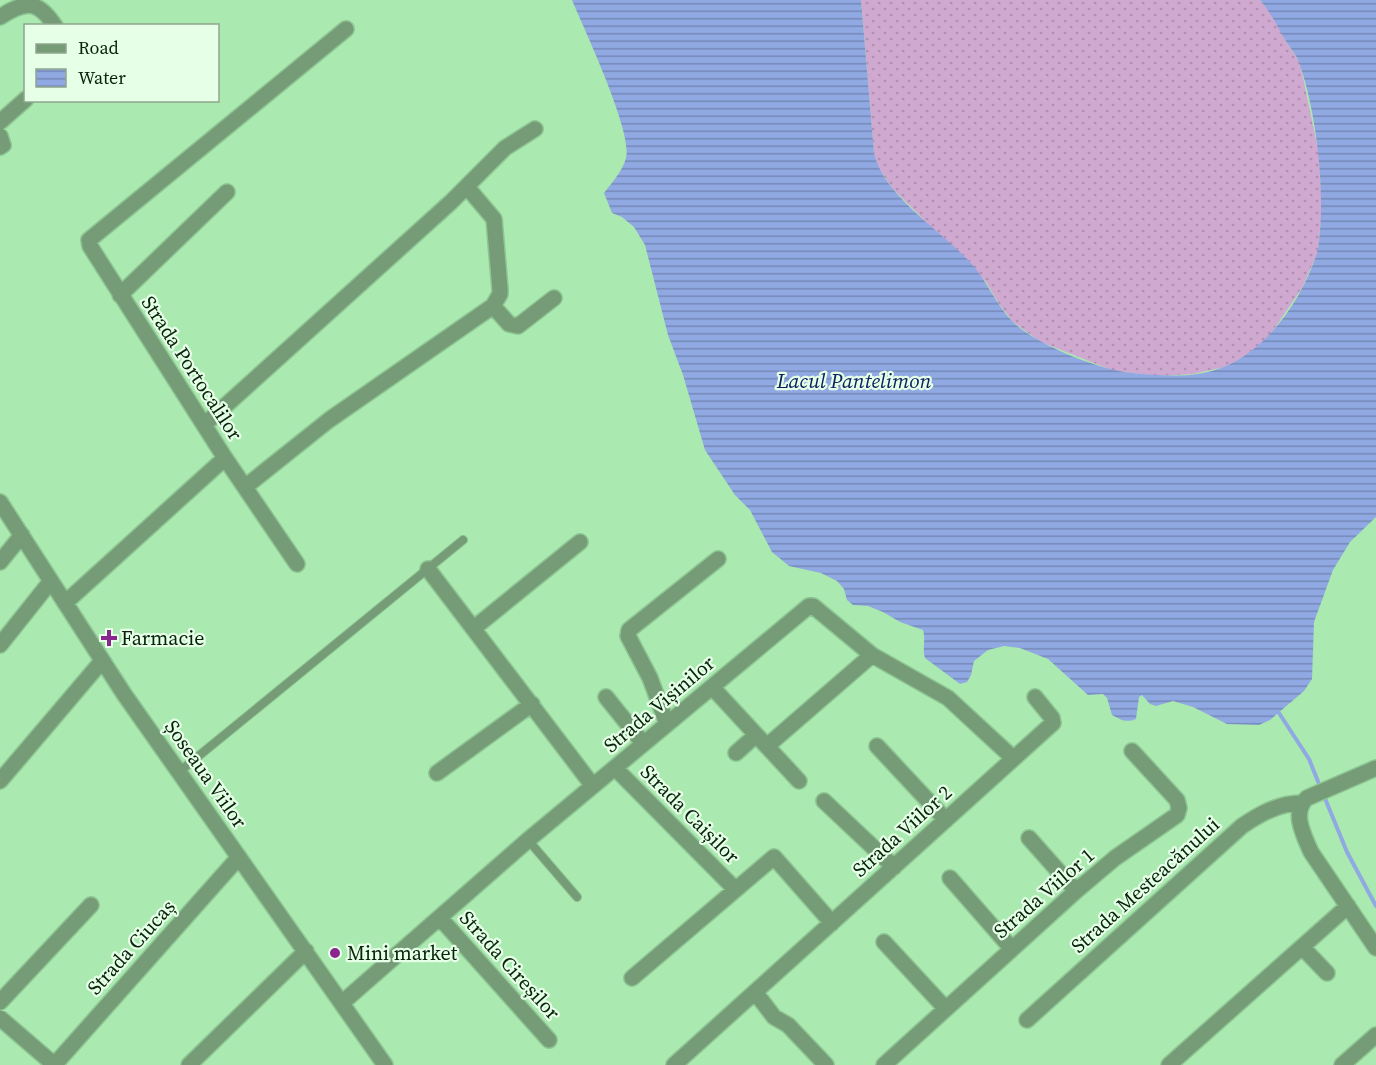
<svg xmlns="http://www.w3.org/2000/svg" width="1376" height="1065" viewBox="0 0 1376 1065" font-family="'Source Serif 4',serif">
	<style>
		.grass { fill: url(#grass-dots) }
		.water { fill: url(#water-rules) }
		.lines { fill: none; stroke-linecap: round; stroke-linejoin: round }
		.stream { stroke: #90a9e2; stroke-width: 4 }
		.service-casing { stroke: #8dc592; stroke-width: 10 }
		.minor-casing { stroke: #8dc592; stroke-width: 18 }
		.service { stroke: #759b77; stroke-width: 8 }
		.minor { stroke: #759b77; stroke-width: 15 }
		.poi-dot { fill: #8a268d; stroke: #e6ffe7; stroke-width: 2 }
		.labels { text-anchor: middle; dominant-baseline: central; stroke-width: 4.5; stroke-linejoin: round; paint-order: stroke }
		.street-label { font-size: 20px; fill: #09220c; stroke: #e6ffe7 }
		.poi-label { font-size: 20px; fill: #09220c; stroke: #e6ffe7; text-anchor: start }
		.water-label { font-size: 21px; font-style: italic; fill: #0f2163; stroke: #e6ffe7 }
	</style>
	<defs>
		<pattern id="grass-dots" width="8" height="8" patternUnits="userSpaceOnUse" patternTransform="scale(1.5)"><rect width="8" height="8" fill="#d0a9d0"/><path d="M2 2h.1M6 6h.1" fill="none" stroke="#b191b1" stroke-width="1.8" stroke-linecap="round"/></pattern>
		<pattern id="water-rules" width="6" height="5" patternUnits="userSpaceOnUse" patternTransform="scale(1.5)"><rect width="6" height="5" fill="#90a9e2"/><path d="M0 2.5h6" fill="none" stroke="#7489b6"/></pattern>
	</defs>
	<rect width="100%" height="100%" fill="#aae9af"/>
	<!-- grass -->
	<path class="grass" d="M861,0H1260L1272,14L1284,38L1300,63L1319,154L1322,208L1318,252L1302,288L1268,338L1251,353L1225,367L1193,374L1158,376L1114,371L1041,342L1013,322L999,304L986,282L892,188L878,167L874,153Z"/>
	<!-- water -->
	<path class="water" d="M572,0H861L874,153C884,196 938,228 968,260C986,278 995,304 1013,322C1037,345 1100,370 1132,373C1162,376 1198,379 1226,366C1270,347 1303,297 1317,253C1319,246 1319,238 1320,231C1324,180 1316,113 1300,65C1297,55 1289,47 1284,38C1276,24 1271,13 1260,0H1376V517L1350,542L1333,570L1314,622L1312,679L1304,691L1270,720L1259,725L1227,724L1193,707L1173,701L1156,706L1150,704L1142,695L1139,697L1136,719C1126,723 1121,720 1112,715L1107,698L1103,694L1088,695L1048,659L1020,648L1004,646L988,650L974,661L971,675L967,682L960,684L925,658C922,649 926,640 923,630L900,622L883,612L868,606L853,605L847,600L844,589L837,581L821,573L789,566L772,552L750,510L735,495L705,450L683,375L668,335L645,245L634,227L622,217L612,213L604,193C612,183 623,170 626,158C633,132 584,29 572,0Z"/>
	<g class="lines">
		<!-- stream -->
		<path class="stream" d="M1279,713L1309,759L1321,789
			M1324,796L1347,852L1376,906"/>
		<!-- service casing -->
		<g class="service-casing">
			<path id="service" d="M179,772L463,540
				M528,840L577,897"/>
		</g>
		<!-- minor casing -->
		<g class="minor-casing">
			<path id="minor" d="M0,17C26,0 38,0 55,26
				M0,122L26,99
				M0,136L3,145L0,147
				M120,295L227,192
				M493,306L509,324L518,326L554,298
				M204,425L451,202L505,148L535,129
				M245,487L329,420L493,306L500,294V289L494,219L467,187
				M0,502L124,694L385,1065
				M0,562L22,535
				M297,564L225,458L90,246L89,240L346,29
				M428,569L593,786
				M65,603L225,458
				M474,628L580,542
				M0,645L51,581
				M712,687L799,781
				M606,697L643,743
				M667,724L650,678L628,636L629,630L718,559
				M767,746L872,655
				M877,746L946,820
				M736,753L756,735
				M615,768L735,889
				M1376,768L1307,798C1291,812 1304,836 1311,852L1376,948
				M437,773L532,704
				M0,781L102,661
				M824,801L894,867
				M1029,838L1076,891
				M950,878L1012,949
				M440,918L549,1040
				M884,942L946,1009
				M1302,947L1327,973
				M632,978L774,857L832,923
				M755,992L774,1017L788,1025L826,1065
				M0,1002L91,905
				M343,1002L528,840L809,606H813L872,655L948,698L1013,758
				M0,1018L51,1062L54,1064L57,1062L239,857
				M1027,1020L1242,826C1260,814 1279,803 1302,803
				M189,1065L306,951
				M674,1065L1053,723L1052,718L1035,697
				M884,1065L1076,891L1115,858L1177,815L1179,808L1177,800L1132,751
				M1169,1065L1348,906
				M1342,1065L1376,1035"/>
		</g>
		<!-- service -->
		<use href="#service" class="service"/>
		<!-- minor -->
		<use href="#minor" class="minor"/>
	</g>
	<!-- markers -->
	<g class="poi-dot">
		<path d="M106 629h6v6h6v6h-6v6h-6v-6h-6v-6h6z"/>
		<circle cx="335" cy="953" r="6"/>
	</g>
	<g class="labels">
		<!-- street labels -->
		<g class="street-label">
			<text transform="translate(192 368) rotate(57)">Strada Portocalilor</text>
			<text transform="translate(659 704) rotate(-40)">Strada Vișinilor</text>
			<text transform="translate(206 774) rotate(55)">Șoseaua Viilor</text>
			<text transform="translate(690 814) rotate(45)">Strada Caișilor</text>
			<text transform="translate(902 831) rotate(-42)">Strada Viilor 2</text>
			<text transform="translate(1145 885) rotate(-42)">Strada Mesteacănului</text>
			<text transform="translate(1044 893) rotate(-41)">Strada Viilor 1</text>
			<text transform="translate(131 947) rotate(-48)">Strada Ciucaș</text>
			<text transform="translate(510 965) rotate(48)">Strada Cireșilor</text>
		</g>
		<!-- poi labels -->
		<g class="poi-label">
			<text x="121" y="638">Farmacie</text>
			<text x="347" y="953">Mini market</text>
		</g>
		<!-- water labels -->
		<g class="water-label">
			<text x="854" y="380">Lacul Pantelimon</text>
		</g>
	</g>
	<!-- legend -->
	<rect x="24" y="24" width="195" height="78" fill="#e6ffe7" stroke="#8ea78f" stroke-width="1.5"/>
	<rect x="36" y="44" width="30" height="9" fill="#759b77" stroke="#8ea78f" stroke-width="1.5"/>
	<text x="78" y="54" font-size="18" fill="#09220c">Road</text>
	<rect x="36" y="69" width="30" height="18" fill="url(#water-rules)" stroke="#8ea78f" stroke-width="1.5"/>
	<text x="78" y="84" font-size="18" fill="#09220c">Water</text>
</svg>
